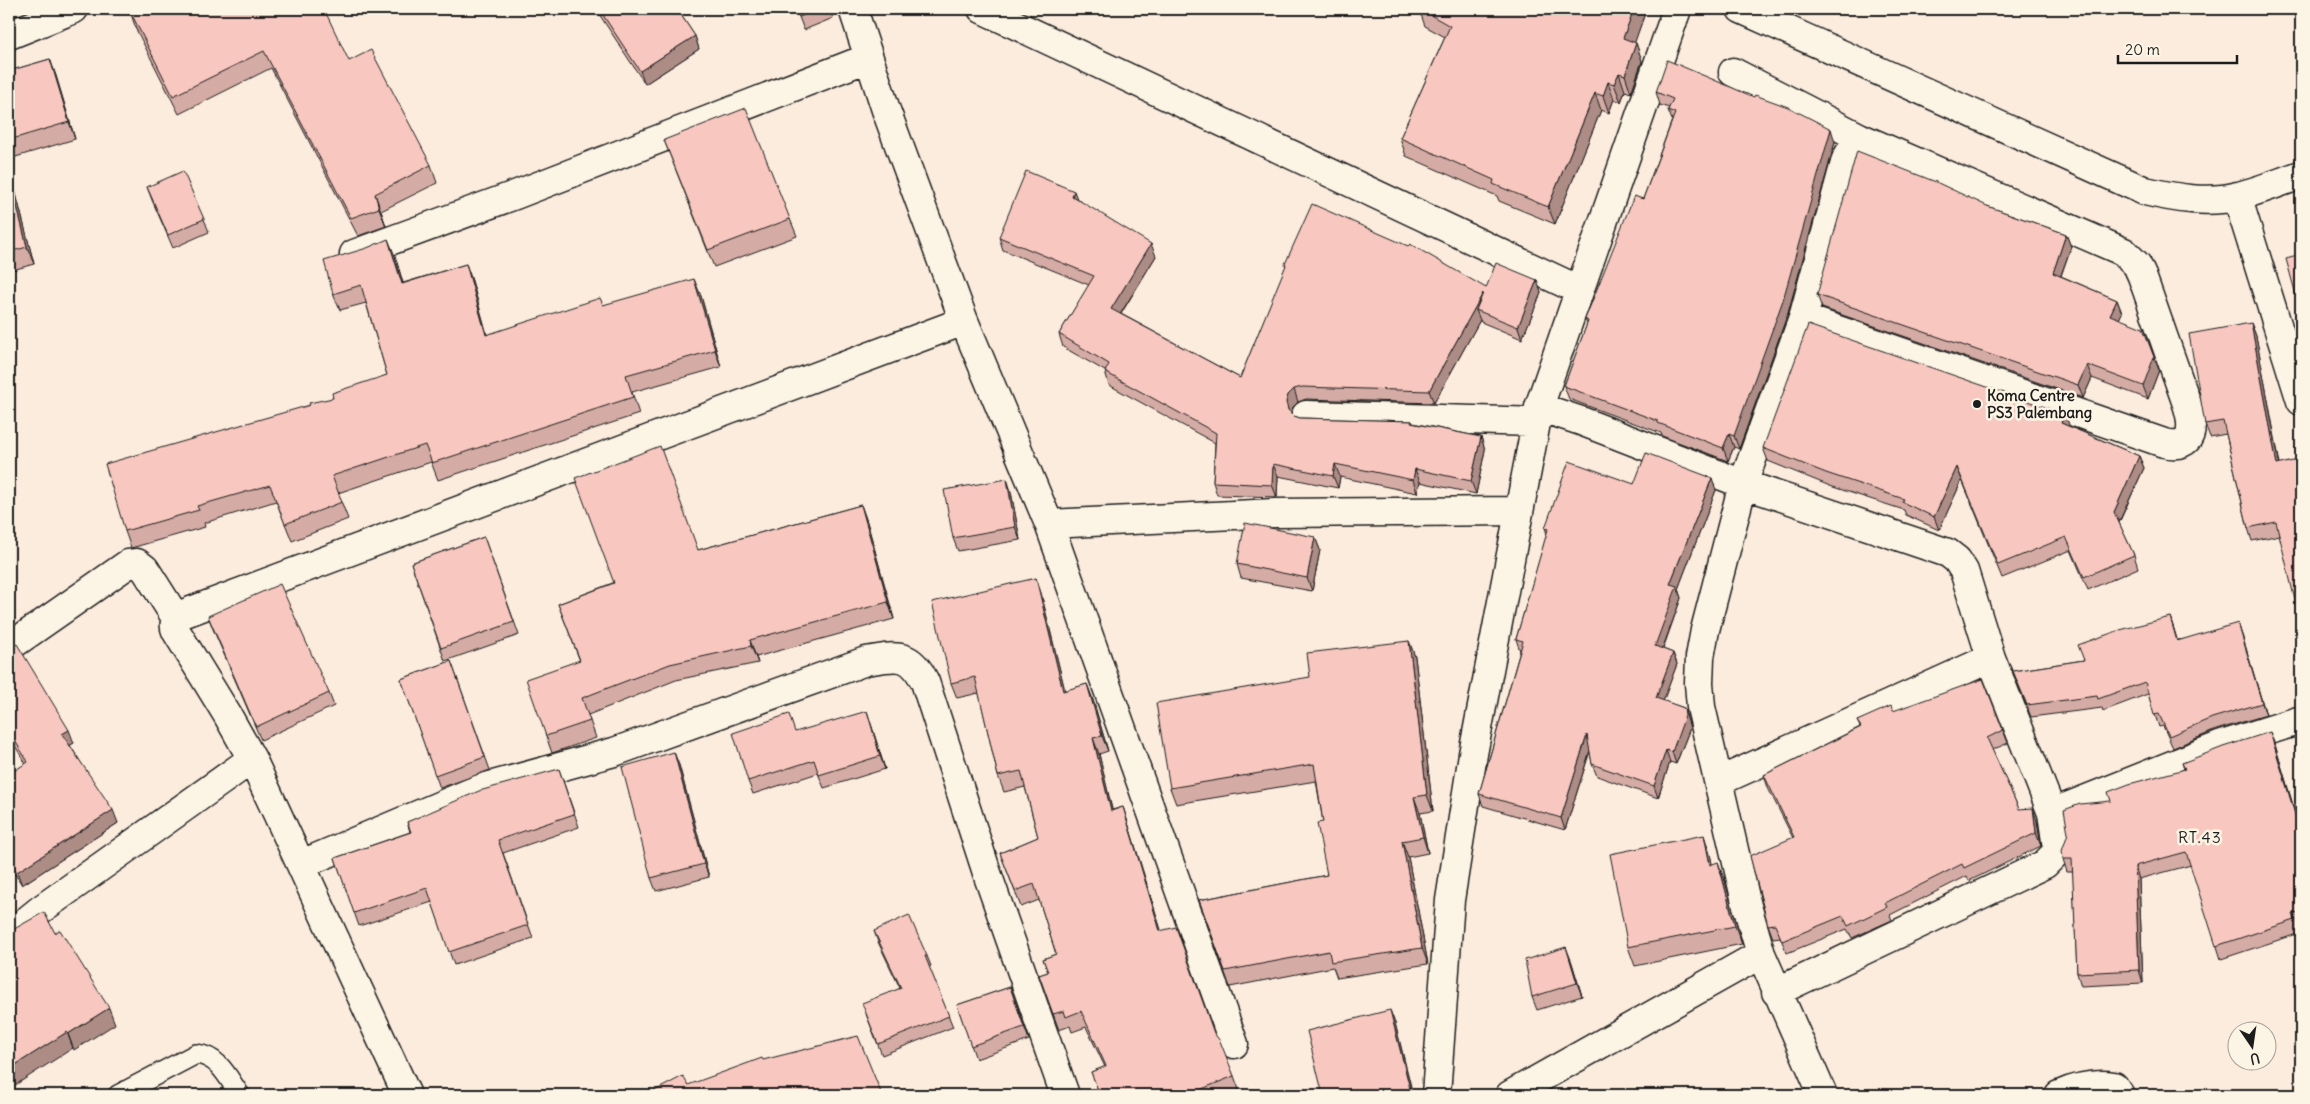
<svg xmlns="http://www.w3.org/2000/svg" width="2310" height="1104" viewBox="0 0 2310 1104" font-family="Delius,sans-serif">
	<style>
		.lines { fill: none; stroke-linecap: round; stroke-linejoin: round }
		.service-casing { stroke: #1c1c1c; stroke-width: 22 }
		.minor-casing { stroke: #1c1c1c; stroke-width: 31 }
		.service { stroke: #fcf5e5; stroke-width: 19 }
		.minor { stroke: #fcf5e5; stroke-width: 28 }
		.wall { fill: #d5aca5; stroke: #1c1c1c }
		.shaded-wall { fill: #ae8c86; stroke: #1c1c1c }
		.building { fill: #f8c8c0; stroke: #1c1c1c }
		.poi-dot { fill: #1c1c1c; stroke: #fcf5e5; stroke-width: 2 }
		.labels { text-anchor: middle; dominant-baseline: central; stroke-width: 5; stroke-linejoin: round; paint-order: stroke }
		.poi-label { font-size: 15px; font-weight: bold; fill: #1c1c1c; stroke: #fcf5e5; text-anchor: start }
		.neighbourhood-label { font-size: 16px; letter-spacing: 1px; fill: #1c1c1c; stroke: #fcf5e5 }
	</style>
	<rect width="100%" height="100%" fill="#fbecde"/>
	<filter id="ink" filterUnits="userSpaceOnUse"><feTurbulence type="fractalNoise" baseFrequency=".02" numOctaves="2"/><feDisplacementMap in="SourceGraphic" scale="10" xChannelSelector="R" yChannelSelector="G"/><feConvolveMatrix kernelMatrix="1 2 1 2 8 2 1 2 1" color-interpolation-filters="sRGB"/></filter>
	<g filter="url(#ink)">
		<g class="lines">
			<!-- service casing -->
			<g class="service-casing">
				<path id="service" d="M118,1095L196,1054C219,1056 228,1078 240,1095"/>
			</g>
			<!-- minor casing -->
			<g class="minor-casing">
				<path id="minor" d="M853,9L886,110L964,321L1049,524L1234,1044
					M982,9L1579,290
					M1741,9L2145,191C2175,198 2208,204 2238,196C2259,191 2280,182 2301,175
					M9,35L74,9
					M1733,72L1859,137
					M2237,196L2301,401
					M354,254L515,195L868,58
					M1803,318L2164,443C2195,450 2194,426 2187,404L2142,276L2137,265L2124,252L1859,137L1846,159L1803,318L1743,484L1705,630L1700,657L1699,683L1701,707L1747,906L1761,954L1823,1095
					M1539,407L1581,421L1743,484L1948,553L1957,560L1964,571L1991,658L2052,813L2057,848L2054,855L2045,864L1776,992
					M1306,415L1536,422
					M1049,524L1275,513L1519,511
					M9,647L128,564L137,563L145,569L176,618
					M1720,781L1991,658
					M2052,813L2222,745L2301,720
					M302,864L479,789L614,752L866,661C896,656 910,651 925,682L988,876L1065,1095
					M9,935L40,910L252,759
					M407,1095L252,759L228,716L176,631C173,624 175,619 180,615L964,321
					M1436,1095L1450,900L1473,754L1539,407L1677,9
					M1510,1095L1761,954
					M2059,1095C2077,1087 2094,1083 2114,1086L2120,1095"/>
			</g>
			<!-- service -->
			<use href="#service" class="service"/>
			<!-- minor -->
			<use href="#minor" class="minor"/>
		</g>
		<!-- wall -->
		<path class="wall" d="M596,9H677L695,36L699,49L645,84L597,11Z
			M796,9H829L833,18L804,30Z
			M1419,9H1641L1644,16L1634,43H1636L1642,61L1631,93L1625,91L1621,102L1614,99L1609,113L1601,110L1555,224L1499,201L1497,196L1406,156L1400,138L1445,37L1425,26Z
			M130,11L349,61L431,165L437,183L381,211L386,226L358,236L271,68L179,114L136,29Z
			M50,59L56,76L75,139L9,159V71Z
			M1656,92L1835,142L1788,313L1739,449L1734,447L1728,461L1662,436L1661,433L1569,399L1564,386L1587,324L1585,319L1643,199L1672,120L1668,110L1669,108L1660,105Z
			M664,140L790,219L797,236L714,267Z
			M9,167L34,264L9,271Z
			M147,187L204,219L209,232L173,248L152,200Z
			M1077,199L1156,256L1121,314L1240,378L1286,267L1285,264L1486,288L1537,280L1541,293L1522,339L1481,322L1480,320L1434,403L1306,399L1298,402L1293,407L1291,413L1294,416L1300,418L1412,421L1413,423L1481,437L1485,450L1476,494L1420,482L1417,493L1340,477L1338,488L1278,476L1277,497L1217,495L1213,482L1215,443L1109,385L1105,371L1063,347L1059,334L1089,285L1003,250L999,237Z
			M1987,206L2066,234L2071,247L2061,276L2117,300L2122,313L2119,318L2159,370L2148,399L2092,378L2083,398L1822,308L1817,295Z
			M395,256L403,283L466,264L472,281L487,335L603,305L701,296L721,367L632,392L639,414L438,480L431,462L338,493L348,519L292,541L276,501L204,523L205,527L131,548L125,531L310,405L333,398L387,375L366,303L340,310L333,294Z
			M2251,323L2256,336L2280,464L2279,535L2252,541L2248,528L2226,434L2210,437L2205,424Z
			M2069,426L2139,456L2144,468L2119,523L2134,555L2138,568L2088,590L2071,550L2002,578L1962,480L1939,530L1906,515L1904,510L1830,486L1768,461L1763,448Z
			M1007,479L1011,492L1020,540L958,551L953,538Z
			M1634,484L1716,490L1678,589L1681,598L1663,649L1673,653L1677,664L1663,701L1684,708L1690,728L1676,764L1670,762L1658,798L1597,776L1592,764L1590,751L1565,830L1483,806L1479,794L1520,651L1516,639L1547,534L1545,528Z
			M861,505L867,522L894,619L756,657L758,663L676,680L588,715L596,738L552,753L546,736L580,661L558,604L698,550Z
			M484,537L519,635L445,661L411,563Z
			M1315,537L1320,550L1312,591L1241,578L1237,564Z
			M1036,578L1041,593L1065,691L1087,684L1093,700L1108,751L1099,754L1112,810L1123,807L1128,823L1161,931L1214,1034L1234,1076L1240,1092L1232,1095H1100L1091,1072L1105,1067L1086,1027L1072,1032L1070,1026L1059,1030L1039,975L1048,972L1043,959L1056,954L1039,900L1021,907L1000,853L1038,837L1025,787L1004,792L998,776L979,693L957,698L951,683Z
			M208,616L329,693L334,706L261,740L213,629Z
			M2170,617L2177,640L2242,635L2266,715L2216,730L2173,748L2163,726L2159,727L2148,694L2103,711L2102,708L2031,717L2013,671L2084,660Z
			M1409,641L1415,657L1433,811L1420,813L1428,853L1408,857L1428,964L1337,978L1333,967L1230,987L1199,900L1327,875L1323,822L1316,781L1176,804L1170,788L1310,677Z
			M9,648L74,743L70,745L118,823L22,885L9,865V774L26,764L9,736Z
			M451,661L490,770L440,788L401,679Z
			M1893,711L2003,730L2008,743L1992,750L2019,809L2037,821L2041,846L1969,881L1967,876L1890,915L1892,920L1852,938L1847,929L1787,953L1780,937L1773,938L1768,925L1793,838L1768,788L1764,775L1860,727L1857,721Z
			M871,724L885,769L824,788L818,773L753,794L748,781L796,732Z
			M2275,745L2301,832V926L2298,927L2300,933L2221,959L2191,865L2139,879L2143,983L2081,986L2077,973L2073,872H2067L2063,859L2111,801L2184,769L2182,763Z
			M679,765L709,877L656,891L651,878Z
			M559,769L579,827L503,853L533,938L454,965L432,902L359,926L335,858L410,832L407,822Z
			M1710,854L1712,864L1725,881L1742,944L1635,966L1628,947Z
			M874,931L927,956L931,966L929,967L953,1027L882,1055L866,1014L900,988L878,942Z
			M1571,960L1582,996L1537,1010L1532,997Z
			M1010,987L1029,1040L976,1059L957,1005Z
			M1395,1023L1413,1095H1323Z"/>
		<!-- shaded-wall -->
		<path class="shaded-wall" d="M1634,9H1641L1644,16L1630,56L1623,38Z
			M695,36L699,49L645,84L640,71Z
			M1636,43L1642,61L1631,93L1625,75Z
			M50,59L56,76L75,139L69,122Z
			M1619,73L1625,91L1621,102L1614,84Z
			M1608,82L1614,99L1609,113L1603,96Z
			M1595,93L1601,110L1555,224L1548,207Z
			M1831,129L1835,142L1788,313L1739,449L1734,436Z
			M9,167L34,264L27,247L9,174Z
			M1074,191L1079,204L1072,196Z
			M375,194L381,211L386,226L379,208Z
			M2066,234L2071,247L2057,286L2053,273Z
			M388,239L395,256L408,300L402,284Z
			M1151,244L1156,256L1116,321L1111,309Z
			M466,264L472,281L492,352L486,335Z
			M694,279L701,296L721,367L715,350Z
			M1537,280L1541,293L1522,339L1518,327Z
			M1483,293L1476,310L1480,320L1434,403L1429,391Z
			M2117,300L2122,313L2115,328L2110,315Z
			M2251,323L2256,336L2282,478L2277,465Z
			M2148,341L2159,370L2148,399L2143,386Z
			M2087,365L2092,378L2083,398L2078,385Z
			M1294,389L1298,402L1293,407L1290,415L1288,410L1286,402L1288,395Z
			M2065,414L2070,427L2061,423Z
			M1729,434L1734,447L1728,461L1723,448Z
			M1481,437L1485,450L1476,494L1471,481Z
			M2139,456L2144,468L2118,524L2114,512Z
			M1273,464L1278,476L1277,497L1272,485Z
			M1335,464L1340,477L1338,488L1333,476Z
			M1957,467L1962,480L1939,530L1934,517Z
			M1415,469L1420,482L1417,493L1413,480Z
			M1712,478L1716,490L1678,589L1681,598L1659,658L1655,646L1670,584Z
			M1007,479L1011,492L1020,540L1015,527Z
			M861,505L867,522L894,619L888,602Z
			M1315,537L1320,550L1312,591L1307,578Z
			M1036,578L1041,593L1069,707L1063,691Z
			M2170,617L2174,629L2181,653L2177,641Z
			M2238,623L2242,635L2266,715L2262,703Z
			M750,640L756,657L758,663L751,646Z
			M1409,641L1415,657L1433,811L1427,795Z
			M1673,653L1677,664L1660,710L1656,698Z
			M1087,684L1093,700L1108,751L1102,736Z
			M1684,708L1690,728L1676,764L1672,752Z
			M867,711L871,724L885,769L880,756Z
			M69,730L74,743L67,747L62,734Z
			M2270,732L2275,745L2301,832V834Z
			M1587,735L1591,747L1565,830L1561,818Z
			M1093,738L1099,754L1116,826L1111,811Z
			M1666,750L1670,762L1658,798L1654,786Z
			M674,752L679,765L709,877L704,864Z
			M1414,797L1420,813L1428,853L1423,837Z
			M1123,807L1128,823L1166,946L1160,931Z
			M2033,808L2037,821L2041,846L2036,833Z
			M113,810L118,823L22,885L17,872Z
			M1704,835L1710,854L1716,884L1710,865Z
			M1402,841L1408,857L1428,964L1422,948Z
			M1718,862L1725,881L1742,944L1735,926Z
			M2135,866L2139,879L2143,983L2139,970Z
			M1566,947L1571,960L1582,996L1577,983Z
			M109,1008L115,1024L74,1050L68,1034Z
			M1390,1010L1395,1023L1413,1095H1412L1410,1089Z
			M67,1032L73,1048L9,1089V1069Z"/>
		<!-- building -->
		<path class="building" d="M135,9H324L349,61L371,50L431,165L375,194L379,208L351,218L264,51L173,96L130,11Z
			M599,9H677L695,36L640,71Z
			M796,9H820L799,17Z
			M1420,9H1634L1623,38L1636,43L1625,75L1619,73L1614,84L1608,82L1603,96L1595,93L1548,207L1493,184L1494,180L1400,138L1450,26Z
			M50,59L69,122L9,140V71Z
			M1667,60L1754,97L1755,95L1788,107L1831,129L1783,300L1734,436L1729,434L1723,448L1658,423V421L1564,386L1588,321L1585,319L1634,196L1643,199L1675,113L1668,110L1673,99L1656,92Z
			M746,108L790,219L708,250L664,140Z
			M1857,151L1936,182L1987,206L2066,234L2053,273L2117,300L2110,315L2143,328L2154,357L2143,386L2087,365L2078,385L1817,295Z
			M183,171L204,219L168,235L147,187Z
			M1026,171L1074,191L1072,196L1151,244L1111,309L1240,378L1286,265L1285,264L1312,204L1408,246L1410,244L1486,288L1496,263L1537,280L1518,327L1476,310L1483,293L1429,391L1302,387L1294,389L1288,395L1286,402L1288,410L1294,416L1300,418L1412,421L1411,423L1481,437L1471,481L1415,469L1413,480L1335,464L1333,476L1273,464L1272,485L1213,482L1216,433L1105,372L1109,364L1059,334L1094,276L999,237Z
			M9,174L27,247L9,252Z
			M388,239L402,284L466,264L486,335L600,298L603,305L694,279L715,350L626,375L633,397L432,463L425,445L332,476L342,502L285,524L270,485L197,506L199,510L125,531L105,464L310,405L309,403L333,398L332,393L387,375L361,285L333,294L324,261L367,248Z
			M2301,255V313L2286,259Z
			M2251,323L2277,465L2301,459V625L2276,522L2248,528L2223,421L2205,424L2189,334Z
			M1808,325L2065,414L2061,423L2139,456L2114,512L2134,555L2084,577L2066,537L1998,565L1957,467L1934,517L1902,502L1904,499L1826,473L1763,448Z
			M660,446L698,550L861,505L888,602L750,640L751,646L670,664L582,698L590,721L546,736L526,679L580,660L558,604L614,583L575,478Z
			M1646,453L1712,478L1670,584L1677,586L1655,646L1673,653L1656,698L1684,708L1685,716L1672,752L1666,750L1654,786L1592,764L1587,735L1561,818L1479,794L1523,641L1516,639L1548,529L1545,528L1569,461L1634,484Z
			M1007,479L1015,527L953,538L944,490Z
			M1245,523L1315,537L1307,578L1237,564Z
			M484,537L514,622L441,648L411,563Z
			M1036,578L1063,691L1087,684L1102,736L1093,738L1111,811L1123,807L1160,931L1176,927L1214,1033L1220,1041L1234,1076L1187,1095H1100L1091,1072L1106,1066L1081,1011L1066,1017L1064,1011L1053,1014L1039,975L1048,972L1043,959L1056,954L1034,884L1015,891L1000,853L1038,837L1021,771L998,776L975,677L951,683L932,602Z
			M280,584L329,693L256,727L208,616Z
			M2170,617L2177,641L2238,623L2262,703L2212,718L2169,736L2159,714L2154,715L2145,682L2098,699L2097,696L2027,705L2013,671L2084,660L2078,645L2120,630Z
			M1409,641L1427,795L1414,797L1423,837L1402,841L1422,948L1331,962L1329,951L1225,971L1199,900L1327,875L1317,823L1323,822L1314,764L1170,788L1156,703L1310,677L1307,653Z
			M17,644L69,730L62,734L113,810L17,872L9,859V774L28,762L9,731V648Z
			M451,661L485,757L435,775L401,679Z
			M1983,679L2003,730L1987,738L2019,809L2033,808L2036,833L1964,868L1962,864L1885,903L1887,907L1848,926L1843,916L1782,941L1775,924L1768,925L1750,856L1794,837L1764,775L1861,727L1857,721L1891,706L1893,711Z
			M867,711L880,756L819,775L814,760L748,781L733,733L789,714L795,732Z
			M2270,732L2301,834V912L2293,914L2295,920L2216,946L2186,852L2135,866L2139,970L2077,973L2072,859H2063L2062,851L2068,833L2064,810L2080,804L2111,801L2108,792L2129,784L2185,769L2182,763L2223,747Z
			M674,752L704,864L651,878L622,767Z
			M559,769L574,814L498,840L528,925L449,952L427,888L354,913L335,858L411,832L407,822L479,791Z
			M1704,835L1710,865L1718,862L1735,926L1628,947L1610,854Z
			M44,912L55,933L60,930L109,1008L68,1034L67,1032L9,1069V932Z
			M909,915L927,956H925L949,1016L878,1044L862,1003L901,988L874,931Z
			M1566,947L1577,983L1532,997L1525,960Z
			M1010,987L1024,1027L971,1046L957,1005Z
			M1390,1010L1410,1089L1385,1095H1323L1307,1031Z
			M858,1036L882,1095H647L683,1076L688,1085L762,1058L763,1060Z"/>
	</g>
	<!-- markers -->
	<circle class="poi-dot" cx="1977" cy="404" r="5"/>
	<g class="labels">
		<!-- poi labels -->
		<g class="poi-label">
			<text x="1987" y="395">Koma Centre<tspan x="1987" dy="17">PS3 Palembang</tspan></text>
		</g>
		<!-- neighbourhood labels -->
		<g class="neighbourhood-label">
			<text x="2200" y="837">RT.43</text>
		</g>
	</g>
	<!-- margin -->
	<rect width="2310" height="1104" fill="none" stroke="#fcf5e5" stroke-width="30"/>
	<rect x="15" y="15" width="2280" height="1074" fill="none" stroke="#1c1c1c" stroke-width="2" filter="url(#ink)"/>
	<!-- north arrow -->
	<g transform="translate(2252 1046) rotate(167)"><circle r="24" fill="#fcf5e5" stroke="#a29e95"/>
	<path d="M0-4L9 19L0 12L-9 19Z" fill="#1c1c1c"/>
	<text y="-8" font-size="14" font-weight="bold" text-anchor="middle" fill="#1c1c1c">U</text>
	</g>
	<!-- scale -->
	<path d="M2118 55v8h119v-8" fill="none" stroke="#1c1c1c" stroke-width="2.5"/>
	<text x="2125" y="55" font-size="15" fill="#1c1c1c" stroke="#fcf5e5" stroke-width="4" paint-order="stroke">20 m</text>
</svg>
